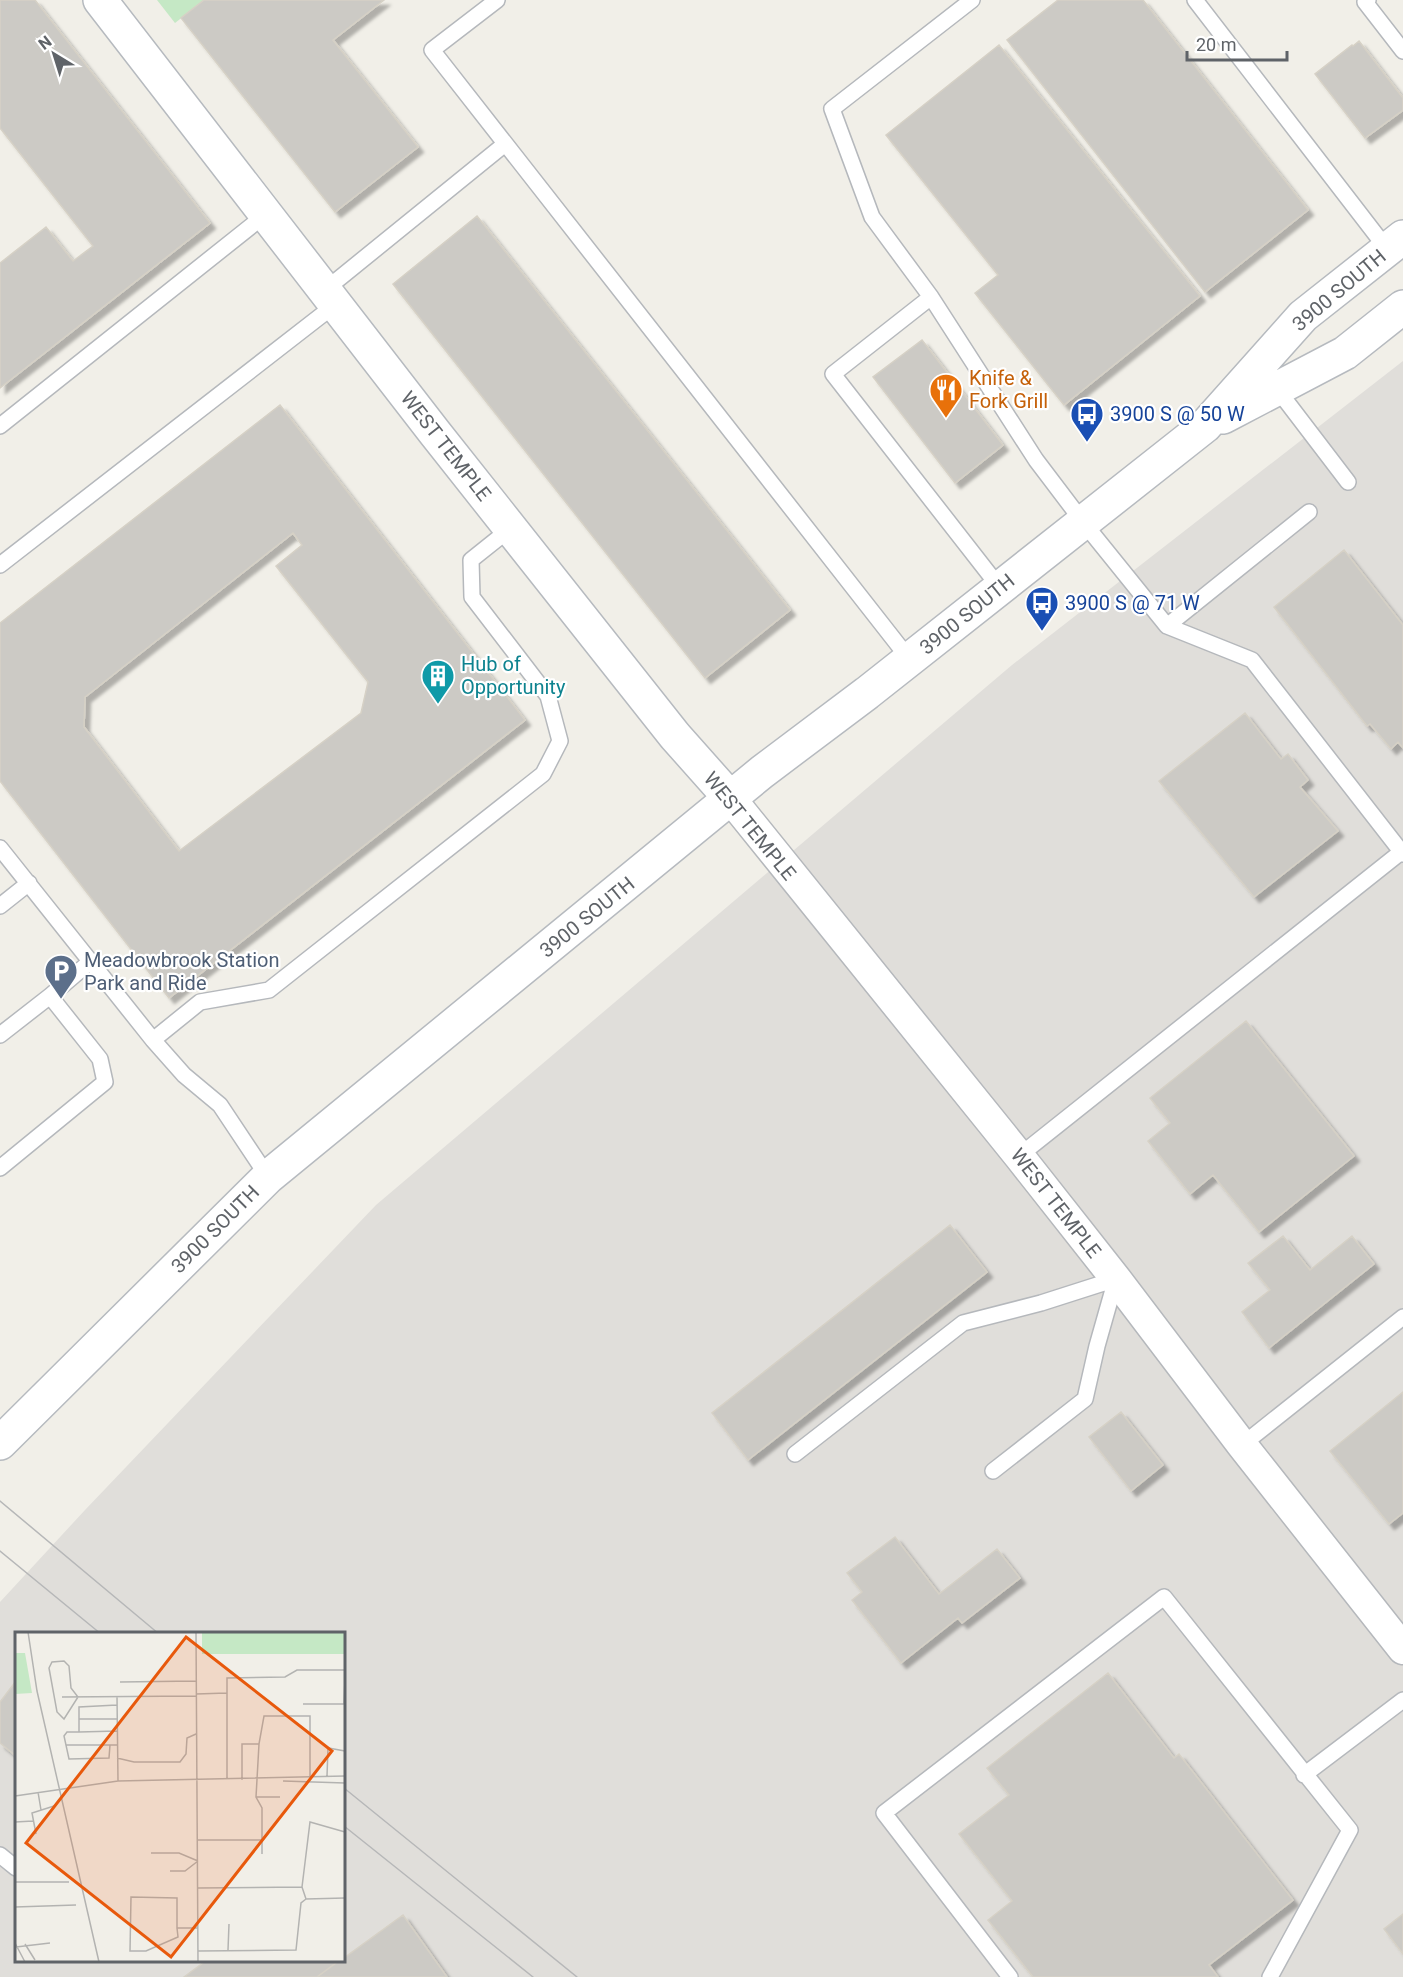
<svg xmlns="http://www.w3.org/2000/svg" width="1403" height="1977" viewBox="0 0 1403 1977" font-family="Roboto,sans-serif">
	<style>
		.industrial { fill: #e0deda; fill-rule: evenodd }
		.green { fill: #c5e8c5 }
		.building { fill: #cccac5; stroke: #d6d1c6; stroke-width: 1.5; fill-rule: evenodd; filter: url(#shadow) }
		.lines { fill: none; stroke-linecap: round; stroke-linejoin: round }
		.lane-casing { stroke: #b5b8bc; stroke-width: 18 }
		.street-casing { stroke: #b5b8bc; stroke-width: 33 }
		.secondary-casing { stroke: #b6babf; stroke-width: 36 }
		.lane { stroke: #fff; stroke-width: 15 }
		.street { stroke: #fff; stroke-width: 30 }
		.secondary { stroke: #fff; stroke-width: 33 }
		.tram { stroke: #b6b7b8; stroke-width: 1.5 }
		.labels { text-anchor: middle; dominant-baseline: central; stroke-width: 4.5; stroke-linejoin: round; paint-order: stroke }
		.street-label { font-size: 20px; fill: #5f6368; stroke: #fff }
		.food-label { font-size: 20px; fill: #c56008; stroke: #fff; text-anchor: start }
		.transit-label { font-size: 20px; fill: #164399; stroke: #fff; text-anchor: start }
		.culture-label { font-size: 20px; fill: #0d838f; stroke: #fff; text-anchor: start }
		.service-label { font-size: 20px; fill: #4e5e75; stroke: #fff; text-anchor: start }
		.inset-road { fill: none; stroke: #b3b3b1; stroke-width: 1.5 }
		.view { fill: #e8590c; fill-opacity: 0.15; stroke: #e8590c; stroke-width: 3 }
		.inset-edge { fill: none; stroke: #5f6368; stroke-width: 3 }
	</style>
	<defs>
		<filter id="shadow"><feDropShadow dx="5.5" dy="5.5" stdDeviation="1.5" flood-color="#0004"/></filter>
	</defs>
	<rect width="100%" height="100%" fill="#f1efe8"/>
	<!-- industrial -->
	<path class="industrial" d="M1403,361V1977H0V1602L85,1510L376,1205L1012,665ZM16,1634H344V1960H16Z"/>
	<!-- green -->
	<path class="green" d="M157,0H204L175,23Z"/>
	<!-- building -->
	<path class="building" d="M0,0H35L210,223L0,388V263L46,227L73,261L93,246L0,128Z
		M204,0H384L333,40L418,147L335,212L181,18Z
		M1058,0H1143L1308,210L1205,292L1007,40Z
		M1359,41L1403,98V110L1365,138L1315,74L1352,45L1353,46Z
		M999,45L1200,296L1064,405L975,293L998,275L886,135Z
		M477,216L790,610L705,678L393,284Z
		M922,340L1003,445L955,483L873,377Z
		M280,405L525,720L169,998L0,781V623ZM293,533L302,545L276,566L368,682L361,713L179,851L84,727L85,697Z
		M1344,550L1403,625V748L1398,742L1391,749L1370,724L1367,726L1274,607Z
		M1245,713L1281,759L1288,754L1308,780L1300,787L1338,831L1254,897L1159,781Z
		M1246,1021L1354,1156L1259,1232L1213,1175L1190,1194L1148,1141L1170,1123L1150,1098Z
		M950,1225L987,1272L748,1460L712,1413Z
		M1283,1236L1310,1270L1352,1236L1374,1264L1269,1348L1242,1312L1270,1290L1248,1263Z
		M1403,1392V1513L1389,1524L1330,1451Z
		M1121,1412L1163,1465L1131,1491L1089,1437Z
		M895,1537L939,1594L997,1549L1020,1578L962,1623L958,1618L901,1663L852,1600L862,1592L847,1573Z
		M1108,1673L1174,1758L1179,1754L1293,1900L1209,1965L1218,1977H1033L988,1920L1012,1901L959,1834L1009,1795L987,1768Z
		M16,1681V1756L0,1743V1702Z
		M1403,1914V1954L1384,1929Z
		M403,1915L447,1977H317L340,1960H344V1958Z
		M207,1960H340L317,1977H184Z"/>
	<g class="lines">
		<!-- lane casing -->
		<g class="lane-casing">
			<path id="lane" d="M497,0L432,50L910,660
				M972,0L832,109L872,217L931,297L833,374L1000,588
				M1195,0L1387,249
				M1368,0L1365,2L1403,51
				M325,290L505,144
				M931,297L1036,460L1083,522L1167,626L1252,660L1403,854
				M1277,389L1348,482
				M0,426L265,215
				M0,565L336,304
				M1167,626L1309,512
				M0,848L153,1040L184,1075L220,1105L268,1177
				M0,906L29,883
				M0,1035L50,996
				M153,1040L200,1002L269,990L543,774L560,741L548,696L472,597L471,560L511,528
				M1019,1156L1401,852
				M0,1168L105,1082L100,1059L50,996L91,961
				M1242,1445L1403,1317
				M795,1454L963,1323L1041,1303L1116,1279
				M993,1471L1085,1399L1097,1346L1116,1279
				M1304,1775L1403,1700
				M0,1855L16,1868
				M1010,1977L884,1813L1164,1597L1350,1830L1270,1977"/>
		</g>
		<!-- street casing -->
		<g class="street-casing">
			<path id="street" d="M731,799L1019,1156L1116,1279L1242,1445L1403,1649"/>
		</g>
		<!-- secondary casing -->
		<g class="secondary-casing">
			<path id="secondary" d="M100,0L435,433L675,736L731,799
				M1223,417L1345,353L1403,307
				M0,1443L268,1177L762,772L867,693L1205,426L1303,316L1403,237"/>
		</g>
		<!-- lane -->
		<use href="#lane" class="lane"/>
		<!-- street -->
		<use href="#street" class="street"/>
		<!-- secondary -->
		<use href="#secondary" class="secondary"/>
		<!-- tram -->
		<path class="tram" d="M0,1501L159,1634
			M0,1551L101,1634
			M344,1788L577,1977
			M344,1826L533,1977"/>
	</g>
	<!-- icons -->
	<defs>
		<g id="restaurant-pin" transform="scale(1.725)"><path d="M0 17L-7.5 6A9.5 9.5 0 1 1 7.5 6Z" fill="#e8710a" stroke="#fff"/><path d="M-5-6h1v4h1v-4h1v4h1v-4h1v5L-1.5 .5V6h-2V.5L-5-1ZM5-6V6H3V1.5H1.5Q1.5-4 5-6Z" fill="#fff"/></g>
		<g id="bus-pin" transform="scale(1.725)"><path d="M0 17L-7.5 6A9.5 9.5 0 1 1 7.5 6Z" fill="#1a4fb4" stroke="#fff"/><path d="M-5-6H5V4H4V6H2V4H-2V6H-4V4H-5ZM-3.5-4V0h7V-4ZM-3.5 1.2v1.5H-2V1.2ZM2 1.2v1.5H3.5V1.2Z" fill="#fff"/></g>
		<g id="building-pin" transform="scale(1.725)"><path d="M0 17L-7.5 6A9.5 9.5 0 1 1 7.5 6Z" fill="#0f9aa8" stroke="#fff"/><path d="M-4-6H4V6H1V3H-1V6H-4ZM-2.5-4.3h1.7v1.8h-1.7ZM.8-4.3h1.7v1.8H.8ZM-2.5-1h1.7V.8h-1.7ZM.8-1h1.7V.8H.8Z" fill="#fff"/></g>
		<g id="parking-pin" transform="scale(1.725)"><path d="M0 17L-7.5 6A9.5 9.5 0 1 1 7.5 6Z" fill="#5c6f8a" stroke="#fff"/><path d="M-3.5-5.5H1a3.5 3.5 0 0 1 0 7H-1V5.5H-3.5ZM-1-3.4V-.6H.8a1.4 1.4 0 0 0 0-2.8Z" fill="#fff"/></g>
	</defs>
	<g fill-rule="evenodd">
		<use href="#restaurant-pin" x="946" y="390"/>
		<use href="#bus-pin" x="1087" y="414"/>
		<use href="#bus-pin" x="1042" y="603"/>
		<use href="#building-pin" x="438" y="676"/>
		<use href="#parking-pin" x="61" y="971"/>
	</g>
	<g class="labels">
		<!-- street labels -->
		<g class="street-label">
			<text transform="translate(1339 290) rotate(-40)">3900 SOUTH</text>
			<text transform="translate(446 446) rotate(52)">WEST TEMPLE</text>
			<text transform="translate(967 614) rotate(-39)">3900 SOUTH</text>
			<text transform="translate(750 826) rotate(51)">WEST TEMPLE</text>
			<text transform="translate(587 917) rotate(-39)">3900 SOUTH</text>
			<text transform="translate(1056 1203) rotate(52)">WEST TEMPLE</text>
			<text transform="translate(215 1229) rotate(-45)">3900 SOUTH</text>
		</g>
		<!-- food labels -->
		<g class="food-label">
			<text x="969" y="378">Knife &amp;<tspan x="969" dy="23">Fork Grill</tspan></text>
		</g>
		<!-- transit labels -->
		<g class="transit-label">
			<text x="1110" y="414">3900 S @ 50 W</text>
			<text x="1065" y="603">3900 S @ 71 W</text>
		</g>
		<!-- culture labels -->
		<g class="culture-label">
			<text x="461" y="664">Hub of<tspan x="461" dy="23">Opportunity</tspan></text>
		</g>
		<!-- service labels -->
		<g class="service-label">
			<text x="84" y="960">Meadowbrook Station<tspan x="84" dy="23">Park and Ride</tspan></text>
		</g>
	</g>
	<!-- overview -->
	<g transform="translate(15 1632)">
		<rect width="330" height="330" fill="#f1efe8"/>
		<path d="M187,0H330V22H187ZM0,21H10L17,61L0,62Z" fill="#c5e8c5"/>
		<path class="inset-road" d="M13,0L22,59L84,330M181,0L183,330M49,29L54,34L56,56L63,65L49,87L42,80L34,36L37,30ZM105,50L181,49M181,62L212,61M102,64L103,149M47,65L181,64M288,72H330M329,72L330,47M102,73L64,75V100H52L49,104L54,127L94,126L95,113H102M64,87H102M64,100L102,99M244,112L241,165L247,176V222M51,113H95M102,126L119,130H165L171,122L172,106L181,102M312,144L313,116L330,119M212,147V46L270,45L282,38H330M227,148V112H244L249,84H295V144M268,149L330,151M23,160L26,178M0,164L103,149L330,144M241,165H265M0,190L18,189M21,202L17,181L39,174M183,208H247M136,221H164L183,229M155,239H170L183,229M0,250H54M287,255L295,190L330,200M183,256L287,255L291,267L330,266M0,275L61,273M162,296L163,305L131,319H115L116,265L162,266V296H183M0,311L10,330M10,312L20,328M1,315L35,311M213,318L214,292M183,319L281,318L286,271L291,267"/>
		<path class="view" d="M171,5L317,119L156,325L11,211Z"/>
		<rect width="330" height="330" class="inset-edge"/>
	</g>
	<!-- north arrow -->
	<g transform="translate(54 54) rotate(322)" stroke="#ffffff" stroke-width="4.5" paint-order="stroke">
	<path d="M0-4.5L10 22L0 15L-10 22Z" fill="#5f6368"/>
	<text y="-9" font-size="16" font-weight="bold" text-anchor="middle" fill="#5f6368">N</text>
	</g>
	<!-- scale -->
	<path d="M1187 51v9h100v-9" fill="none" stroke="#5f6368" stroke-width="3"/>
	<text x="1196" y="51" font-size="18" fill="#5f6368" stroke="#ffffff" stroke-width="4.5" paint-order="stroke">20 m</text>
</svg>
